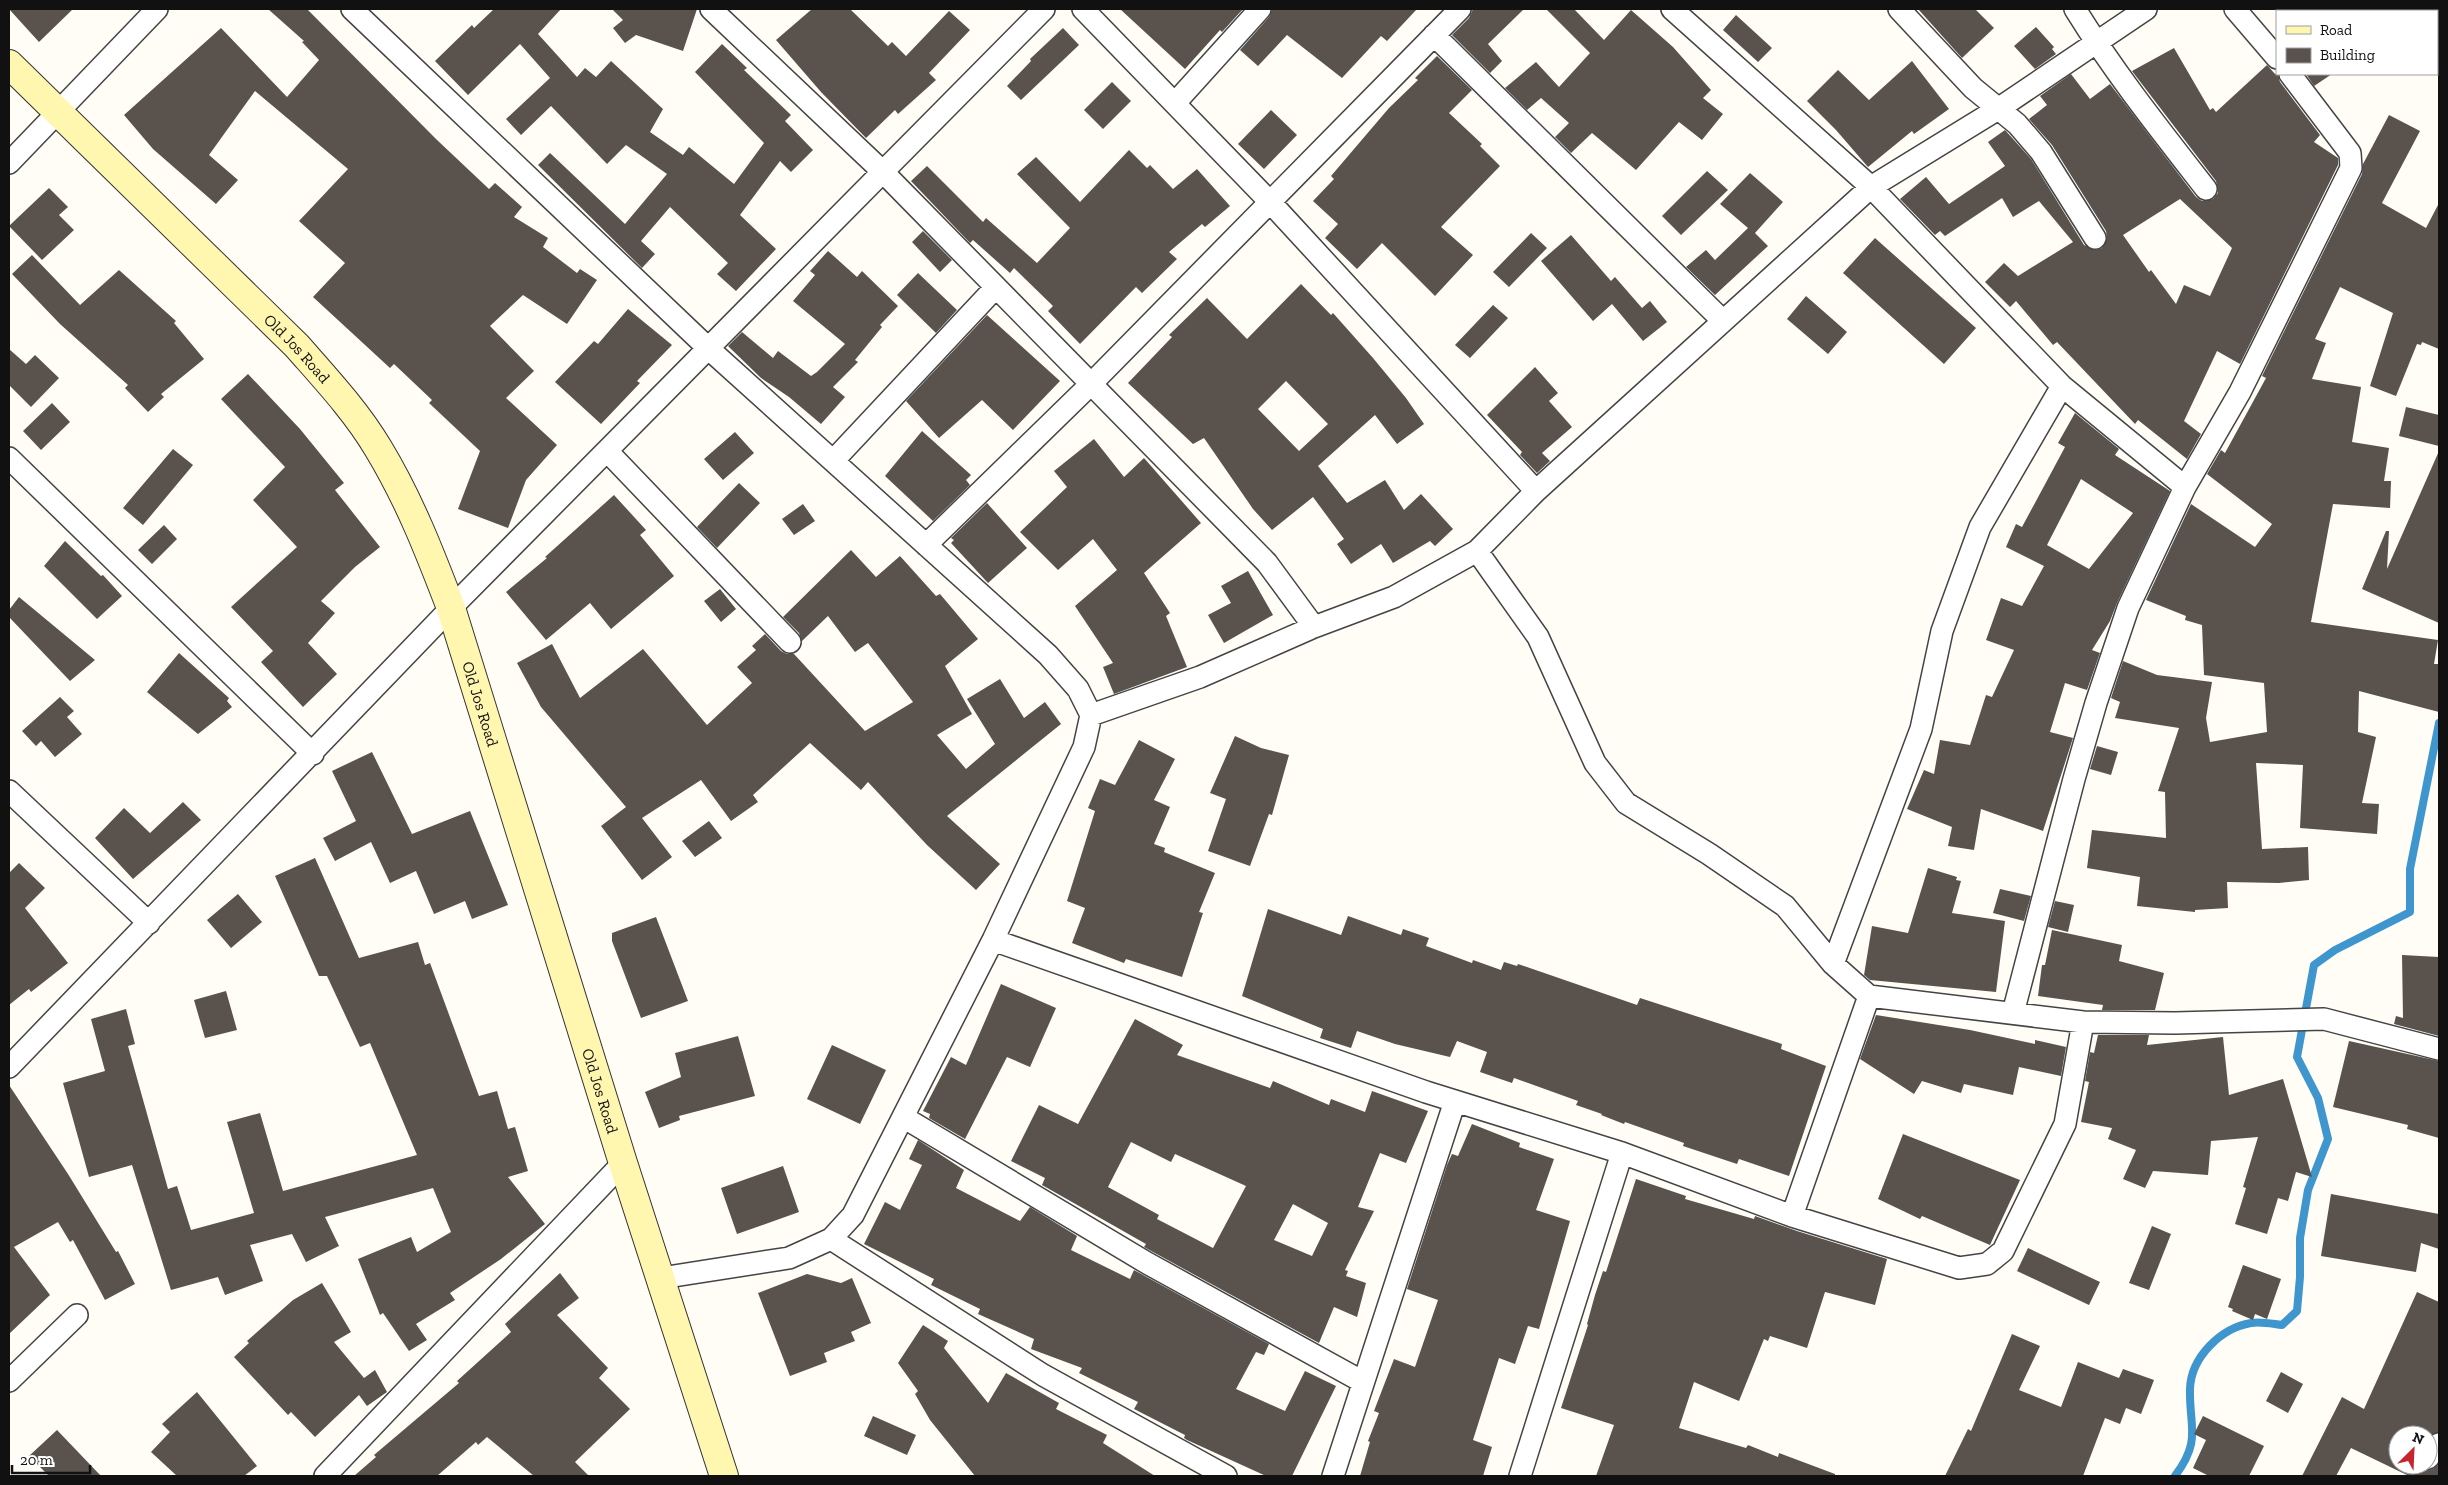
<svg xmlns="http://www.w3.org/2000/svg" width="2448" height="1485" viewBox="0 0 2448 1485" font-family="'Zilla Slab',serif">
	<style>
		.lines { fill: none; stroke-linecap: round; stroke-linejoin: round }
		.stream { stroke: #3f96cf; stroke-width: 8 }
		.building { fill: #5a524d; fill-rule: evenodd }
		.minor-casing { stroke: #444; stroke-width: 24 }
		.secondary-casing { stroke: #333; stroke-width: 30 }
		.minor { stroke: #fff; stroke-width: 21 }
		.secondary { stroke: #fff6b0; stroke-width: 28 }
		.labels { text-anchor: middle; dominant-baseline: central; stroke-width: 5; stroke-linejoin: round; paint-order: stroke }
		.street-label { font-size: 16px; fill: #111; stroke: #fff }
	</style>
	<rect width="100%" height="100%" fill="#fffdf5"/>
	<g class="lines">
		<!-- stream -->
		<path class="stream" d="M2175,1476C2202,1440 2189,1427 2190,1389C2191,1357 2221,1328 2251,1323C2261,1321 2273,1324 2282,1325L2297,1311L2300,1277V1238L2308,1190L2328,1139L2318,1098L2297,1057L2314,965L2335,950L2410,912V869L2439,723"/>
	</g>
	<!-- building -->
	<path class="building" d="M9,9H73L39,42Z
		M268,9H307L436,139L489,189L495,183L522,207L514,217L548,238L543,247L577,273L580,269L597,280L567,324L523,295L490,326L534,371L506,398L557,445L526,480L508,528L458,509L480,451L429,403L432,400L394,364L390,368L313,297L345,263L299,221L348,169L255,91L209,155L238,180L216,204L153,149L124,115L221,28L287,97L319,60L302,42L304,41Z
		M494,9H561L538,34L577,77L585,68L596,77L611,61L663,109L650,132L683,155L689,147L734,184L764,143L695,72L722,44L747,68L744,70L791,115L785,121L813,150L791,172L780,161L740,215L776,249L736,291L717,274L728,263L670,207L641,241L655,254L642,268L538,165L550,153L625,224L667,174L626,145L607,164L551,106L521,135L506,119L550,78L520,44L468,95L435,61L472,25L474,28Z
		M612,9H697L683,51L636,35L625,43L613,28L623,20Z
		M812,9H850L888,46L892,42L906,56L949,11L970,30L929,73L936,80L898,114L895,110L866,138L821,92L776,40Z
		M1120,9H1243L1222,32L1220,30L1185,69Z
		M1272,9H1417L1387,41L1381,36L1342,78L1287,35L1258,66L1240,50L1269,17Z
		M1473,9H1524L1488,44L1502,61L1490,73L1452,35L1469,18Z
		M1546,9H1574L1604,40L1631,10L1673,47L1711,90L1703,98L1723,114L1702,140L1679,122L1636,170L1592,133L1571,153L1555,137L1569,123L1541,98L1527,110L1505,88L1536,62L1559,87L1590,53Z
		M1918,9H1975L1994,28L1962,58Z
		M1736,15L1772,48L1758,62L1723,30Z
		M2036,27L2054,47L2052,49L2056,54L2035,69L2014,46Z
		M1063,28L1079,45L1021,100L1007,86L1031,61L1030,59Z
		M2174,48L2210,110L2213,108L2216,112L2267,65L2275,74H2278L2280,82L2320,135L2314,142L2338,158V165L2240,364L2217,351L2184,421L2201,434L2187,459L2138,420L2135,424L2057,342L2053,345L2016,301L2010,307L1985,282L2004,263L2018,276L2073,242L2039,201L2013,217L2002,198L1945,236L1940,231L1935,235L1900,199L1926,177L1949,204L2005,166L1988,142L2005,130L2031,159L2084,245L2095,250L2102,248L2107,238L2106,231L2052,145L2029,119L2047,105L2040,96L2071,74L2090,99L2110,84L2196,197L2202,201L2213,199L2218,193L2216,181L2132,71ZM2180,199L2232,248L2210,296L2184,285L2176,304L2151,270L2149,272L2123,235Z
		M1437,56L1472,90L1449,113L1482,144L1480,146L1500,166L1441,227L1473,255L1435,296L1382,243L1357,269L1325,238L1338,224L1313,201L1334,179L1331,176L1389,108L1418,80L1415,78Z
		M1912,61L1949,109L1914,134L1912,131L1868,167L1836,130L1807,101L1838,70L1869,100Z
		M2306,74H2332L2314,86Z
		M1112,82L1131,101L1103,129L1084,110Z
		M1271,110L1297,135L1264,169L1238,144Z
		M2389,115L2420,131L2382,203L2426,228L2439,203V349L2422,342L2421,345L2417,344L2396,396L2370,386L2393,313L2340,287L2315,339L2326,343L2312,379L2361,387L2352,442L2389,448L2384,481H2391L2390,508L2333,504L2311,622L2438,640L2434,664H2439V712L2359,691L2358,732L2376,737L2362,803L2379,804L2377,834L2300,828L2303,765L2256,763L2262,849L2308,847L2309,880L2279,883L2227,882L2228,908L2195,910V912L2137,906L2140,877L2087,868L2092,830L2166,838L2165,792L2158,791L2179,728L2115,718L2120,702L2111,698L2123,661L2157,675L2212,682L2206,718L2210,742L2267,732L2264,683L2204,675L2202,625L2185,620L2186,616L2146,600L2191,504L2255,547L2272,524L2207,474L2221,450L2225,453L2266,378L2262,376L2362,174L2363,164Z
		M1129,150L1147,168L1150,165L1173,189L1197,169L1230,206L1205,227L1202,224L1169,252L1177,259L1142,293L1136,287L1080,344L1048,311L1053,306L1014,268L1010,273L973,240L970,243L911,181L927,166L983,222L986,218L1037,263L1070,228L1017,174L1036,157L1080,202Z
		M1707,171L1728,190L1681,235L1662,216Z
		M1750,173L1783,202L1755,233L1768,246L1715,295L1686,267L1706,250L1715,260L1748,228L1720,204Z
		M49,188L68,207L59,215L74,230L42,260L9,226Z
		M923,231L952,260L940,272L912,242Z
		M1531,233L1547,248L1509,287L1493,272Z
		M1571,235L1611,281L1615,277L1642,308L1650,301L1667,322L1643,341L1612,304L1593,321L1541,261Z
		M1875,238L1976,328L1944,364L1843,273Z
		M828,251L857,277L862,271L898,306L880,325L882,327L855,360L858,362L833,387L845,397L821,424L789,397L761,378L728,346L742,332L773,358L778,351L811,376L817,372L845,344L793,301L815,275L810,271Z
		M32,255L80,305L119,270L176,321L174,323L204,359L161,394L164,397L148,412L125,388L128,385L60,324L12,274Z
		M918,273L957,310L936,333L897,295Z
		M1301,284L1331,315L1333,313L1373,358L1406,398L1424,424L1397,444L1375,415L1318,466L1347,503L1385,480L1404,510L1421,494L1453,529L1435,546L1430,541L1393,563L1381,544L1351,564L1337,544L1344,539L1313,497L1272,530L1253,509L1204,438L1193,444L1128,383L1172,337L1169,335L1207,298L1247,339ZM1286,381L1328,424L1299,451L1258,409Z
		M1806,296L1847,332L1828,354L1787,319Z
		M1493,305L1508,318L1470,358L1455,345Z
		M628,309L672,345L637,381L640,383L601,424L555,382L594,341L598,344Z
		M987,315L1060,381L1013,430L982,400L939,438L906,401Z
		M9,349L26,364L35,355L59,378L31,407L9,385Z
		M1535,367L1558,393L1549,401L1572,427L1542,453L1550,461L1537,473L1520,455L1522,452L1487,415Z
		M248,374L300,429L344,483L335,490L380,547L355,567L321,601L335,613L308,643L337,674L303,707L261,662L273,651L231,607L297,547L253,500L285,467L221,399Z
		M52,403L70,422L41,450L23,431Z
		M2406,407L2439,415V446L2399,436Z
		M2075,413L2119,449L2115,455L2170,491L2117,603L2110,621L2092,650L2100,653L2087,690L2065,683L2050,732L2073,738L2043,831L1981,809L1974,850L1948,846L1952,827L1907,809L1924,770L1934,774L1940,740L1970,745L1986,695L1992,697L2014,650L1986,640L2001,598L2022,606L2044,566L2006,547L2016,524L2022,527L2065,447L2058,443ZM2081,479L2133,513L2089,569L2047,545Z
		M922,431L971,475L966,480L970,485L933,521L885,476Z
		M735,432L754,453L723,480L704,459Z
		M1094,439L1124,477L1144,458L1201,523L1144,573L1170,613L1166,616L1187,667L1114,694L1103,667L1113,663L1075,606L1117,570L1093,539L1058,570L1020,532L1067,487L1054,471Z
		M173,449L193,465L143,525L123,508Z
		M2439,451V623L2362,589L2386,531H2389L2387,569Z
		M739,483L760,503L717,548L697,527Z
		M614,495L646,530L640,535L674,576L611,629L590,603L546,640L506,592L547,558L545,557Z
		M987,503L1027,548L988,583L951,543L954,540L951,538Z
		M803,504L815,521L794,535L782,519Z
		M164,525L177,539L152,564L138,550Z
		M65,541L101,576L103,575L122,596L97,619L44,566Z
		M851,550L876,577L900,556L936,596L940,594L978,639L945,666L972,714L937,735L966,769L995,744L967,699L1000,679L1024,718L1045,702L1061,724L947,816L1000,864L976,890L927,845L868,782L861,790L810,743L753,795L758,802L731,821L701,780L642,818L672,857L642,880L601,826L626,807L541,707L517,663L552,644L580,698L643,649L707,725L752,683L737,667L756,650L752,646L765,634L781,651L787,654H794L865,731L913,702L868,643L855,652L828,616L802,641L799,633L783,617Z
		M1248,571L1273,615L1224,643L1208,615L1231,603L1221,586Z
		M720,589L736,609L721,622L704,601Z
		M19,597L95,660L70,681L9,617V610Z
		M179,653L229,698L227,701L232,707L198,734L147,692Z
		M60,697L74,711L67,717L82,734L55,757L41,741L36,746L22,731Z
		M1235,736L1261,748L1289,755L1272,815L1269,814L1250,866L1208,851L1226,799L1210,793Z
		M1139,740L1175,759L1154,800L1170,807L1154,844L1165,848L1164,852L1215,873L1199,912L1203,913L1182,977L1126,959L1124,963L1072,943L1085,908L1067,901L1095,811L1088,808L1100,779L1115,785Z
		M2097,746L2118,752L2111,775L2090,769Z
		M372,752L412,834L470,811L508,905L472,919L465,901L434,914L416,871L390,883L371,842L335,861L323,838L356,821L332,771Z
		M183,802L201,820L133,879L95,838L124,808L150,833Z
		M709,821L722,838L695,857L682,841Z
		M315,858L359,958L418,942L425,965L430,963L479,1096L497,1091L508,1129L515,1127L528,1171L508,1177L545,1224L501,1259L450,1293L455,1300L416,1324L427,1340L409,1351L383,1313L380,1315L358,1259L411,1237L417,1252L451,1232L433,1188L325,1217L339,1246L306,1262L292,1234L250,1245L263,1281L225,1295L218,1277L171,1290L132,1165L89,1177L63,1083L105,1071L91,1019L126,1009L135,1044L128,1046L168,1189L177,1186L191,1230L254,1213L227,1122L260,1113L283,1191L417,1155L370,1043L360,1047L327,976H319L275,876Z
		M19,863L45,888L25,908L68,963L31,992L29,989L9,1005V873Z
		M1928,868L1957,877L1956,880L1961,881L1952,913L2005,921L1996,992L1870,980L1864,975L1872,926L1908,933Z
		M2000,889L2031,896L2024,921L1993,913Z
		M238,894L262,922L231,948L207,920Z
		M2055,901L2074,905L2068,932L2048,927Z
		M1268,909L1341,935L1348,916L1401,935L1403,929L1429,938L1426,946L1472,963L1473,960L1501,970L1504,962L1517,966L1518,964L1637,1005L1640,998L1782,1044L1781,1049L1826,1066L1789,1176L1739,1159L1737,1164L1683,1146L1684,1143L1625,1122L1624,1124L1601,1115L1602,1114L1576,1105L1578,1101L1514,1078L1512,1083L1480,1072L1487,1052L1457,1041L1450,1057L1395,1044L1357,1031L1351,1048L1320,1038L1323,1029L1242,996Z
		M656,917L688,1001L641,1018L612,941V933Z
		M2052,930L2122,945L2119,961L2164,973L2155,1010H2102L2103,1005L2038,996L2042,965H2045Z
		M2402,955L2439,957V1036L2394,1024L2396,1016L2403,1018Z
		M1001,984L1056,1008L1030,1067L1007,1057L965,1139L929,1118L930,1114L923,1111L951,1057L966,1065Z
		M226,991L237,1030L205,1038L194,1000Z
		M1876,1015L1970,1030L2035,1044V1040L2066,1047L2061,1076L2019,1067L2013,1095L1964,1084L1961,1093L1922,1081L1914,1094L1860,1059Z
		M1135,1019L1183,1045L1177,1055L1270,1088L1273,1081L1329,1105L1331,1099L1365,1112L1372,1091L1428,1111L1406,1163L1380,1153L1358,1207L1374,1211L1345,1270L1348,1271L1346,1276L1366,1283L1357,1317L1334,1307L1319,1343L1153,1252L1144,1247L1146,1244L1042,1185L1045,1178L1011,1161L1039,1105L1078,1124ZM1131,1142L1171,1162L1175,1154L1246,1186L1213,1248L1157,1219L1159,1215L1108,1187ZM1293,1204L1328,1223L1312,1256L1274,1240Z
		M2098,1035H2149L2147,1045L2223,1037L2229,1095L2283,1079L2312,1177L2296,1172L2288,1201L2278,1198L2267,1234L2235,1224L2246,1188L2243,1187L2258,1137L2211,1141L2208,1175L2153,1171L2145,1188L2123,1179L2136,1150L2108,1139L2112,1128L2081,1122L2089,1082L2085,1081L2090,1052L2094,1053Z
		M738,1036L755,1096L679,1116L680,1120L659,1128L645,1092L681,1077L675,1053Z
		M2349,1041L2439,1061V1138L2407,1129L2408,1125L2333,1107Z
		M832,1045L886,1070L860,1124L807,1099Z
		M9,1085L68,1174L116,1252L118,1251L135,1284L105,1300L73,1240L70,1242L58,1222L14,1247L50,1295L9,1334Z
		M1472,1124L1520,1143L1519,1147L1554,1159L1536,1210L1570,1221L1539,1329L1528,1326L1515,1364L1499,1358L1473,1440L1492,1447L1483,1476H1360L1370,1442L1368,1441L1379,1413L1374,1411L1394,1359L1415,1367L1438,1300L1407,1289L1447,1165L1452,1154L1458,1156Z
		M1903,1134L2020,1180L1990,1245L1922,1216L1920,1219L1878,1199Z
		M918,1140L964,1170L956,1188L1020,1221L1030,1207L1077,1236L1071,1250L1130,1279L1134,1270L1269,1344L1264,1355L1256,1352L1236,1389L1285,1411L1305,1371L1336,1386L1292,1476H1266L1187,1440L1184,1438L1185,1435L1134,1409L1138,1402L1079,1373L1082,1368L1031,1349L1034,1339L978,1314L980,1309L931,1285L934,1279L864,1244L885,1202L900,1210L922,1165L909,1159Z
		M783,1166L799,1212L737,1234L721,1188Z
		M1636,1179L1686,1196L1685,1199L1754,1219L1755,1216L1797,1231L1887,1259L1875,1305L1825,1292L1807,1348L1770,1336L1768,1341L1764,1339L1739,1401L1694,1382L1679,1428L1746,1448L1748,1445L1778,1457L1779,1453L1835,1474V1476H1596L1614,1425L1561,1408L1588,1325L1587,1324L1595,1295L1603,1271L1606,1272Z
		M2331,1194L2439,1214V1249L2421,1243L2416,1272L2321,1256Z
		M2152,1226L2171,1234L2149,1290L2129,1283Z
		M2028,1248L2100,1282L2089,1305L2017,1271Z
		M2243,1265L2281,1279L2267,1319L2255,1314L2253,1320L2232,1311L2233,1309L2228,1307Z
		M560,1273L579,1298L557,1315L608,1368L599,1378L630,1409L575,1462L589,1476H534L487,1437L478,1445L476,1442L437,1476H354L376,1457L374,1455L459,1383L457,1381L511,1332L505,1324Z
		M807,1274L841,1283L852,1278L871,1323L851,1332L855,1341L824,1353L827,1362L790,1376L758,1293Z
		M322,1283L351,1332L334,1342L364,1378L375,1370L387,1392L367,1406L359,1395L315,1437L291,1412L288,1415L234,1357L249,1343L247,1341L293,1300Z
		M2417,1292L2439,1302V1432L2428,1438V1435H2398V1465H2418L2427,1470L2433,1469L2439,1464V1476H2409L2351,1448L2336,1476H2302L2342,1397L2364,1409Z
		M923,1325L948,1341L944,1348L988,1403L1006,1373L1059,1403L1056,1409L1107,1435L1103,1443L1155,1476H975L930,1420L915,1394L918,1391L898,1363Z
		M2012,1334L2040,1346L2019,1390L2061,1407L2078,1362L2119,1378L2123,1369L2154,1380L2141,1414L2126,1408L2120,1424L2105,1418L2083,1476H1945L1968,1429L1971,1431Z
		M2281,1372L2303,1384L2288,1413L2266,1401Z
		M197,1392L257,1466L244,1476H177L151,1452L170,1432L162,1424Z
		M873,1416L916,1435L907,1455L864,1436Z
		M2203,1416L2264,1446L2249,1476H2209L2193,1468L2206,1440L2194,1434Z
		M57,1430L101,1476H49L29,1456Z"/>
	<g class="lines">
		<!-- minor casing -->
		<g class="minor-casing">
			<path id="minor" d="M352,9L709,349L1048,655L1078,689L1091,715L1084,747L993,940L853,1215L831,1239L789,1258L661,1278
				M711,9L882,171L1267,563L1314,627
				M1083,9L1271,203L1536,491
				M1672,9L1871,187L2062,386L2185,487
				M1899,9L1973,88L2017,124L2041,152L2095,238
				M2075,9C2114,72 2160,130 2206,189
				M2235,9L2277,58
				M1434,35L1723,321
				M1175,103L1260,9
				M9,163L157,9
				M608,452L790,642
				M9,458L313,754
				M833,461L996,287
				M926,545L1091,384L1460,9
				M1477,551L1538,637L1595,763L1626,803L1709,854L1785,906L1833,964L1869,996L2083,1022L2175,1023L2324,1019L2439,1049
				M1091,715L1200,677L1314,627L1394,597L1477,551L1536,491L1871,187L1998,109L2146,9
				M9,791L149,923
				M993,940L1426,1092L1622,1153L1792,1216L1959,1268L1987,1264L2003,1251L2065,1124L2083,1022
				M1833,964L1921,729L1942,631L1980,527L2062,386
				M2013,1013L2074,779L2096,703L2128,608L2185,487L2240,392L2351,168L2350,153L2290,74
				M9,1067L451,608L1044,9
				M903,1117L1147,1263L1363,1382
				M1792,1216L1869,996
				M831,1239L1043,1375L1226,1476
				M9,1381L77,1315
				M2428,1458L2439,1444
				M325,1476L623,1163
				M1333,1476L1455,1101
				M1520,1476L1622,1153"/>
		</g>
		<!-- secondary casing -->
		<g class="secondary-casing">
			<g id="secondary">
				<path id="s1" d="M9,64L297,346C325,378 356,411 378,448C409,499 430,553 451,608L623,1163L724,1476"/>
			</g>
		</g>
		<!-- minor -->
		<use href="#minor" class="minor"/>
		<!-- secondary -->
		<use href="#secondary" class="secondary"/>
	</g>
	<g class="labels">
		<!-- street labels -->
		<g class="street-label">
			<text stroke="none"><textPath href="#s1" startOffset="405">Old Jos Road</textPath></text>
			<text stroke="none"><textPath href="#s1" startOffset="810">Old Jos Road</textPath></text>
			<text stroke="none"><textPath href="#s1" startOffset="1215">Old Jos Road</textPath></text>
		</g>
	</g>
	<!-- border -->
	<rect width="2448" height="1485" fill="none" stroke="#111111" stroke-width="20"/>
	<!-- legend -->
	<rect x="2276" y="10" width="162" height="65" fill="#ffffff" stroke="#a0a0a0"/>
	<rect x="2286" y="26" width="25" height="8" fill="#fff6b0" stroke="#a0a0a0"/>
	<text x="2320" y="35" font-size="15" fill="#111111">Road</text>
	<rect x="2286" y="48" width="25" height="15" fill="#5a524d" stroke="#a0a0a0"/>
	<text x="2320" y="60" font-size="15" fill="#111111">Building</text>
	<!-- north arrow -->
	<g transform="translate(2413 1450) rotate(24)"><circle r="24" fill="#ffffff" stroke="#a0a0a0"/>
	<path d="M0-4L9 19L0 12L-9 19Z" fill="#c4262e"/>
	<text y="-8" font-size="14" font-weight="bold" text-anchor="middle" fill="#111111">N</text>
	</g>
	<!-- scale -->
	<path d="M12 1465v8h78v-8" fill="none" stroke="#111111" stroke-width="2.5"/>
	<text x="20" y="1465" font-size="15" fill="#111111" stroke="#ffffff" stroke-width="4" paint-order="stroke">20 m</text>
</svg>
